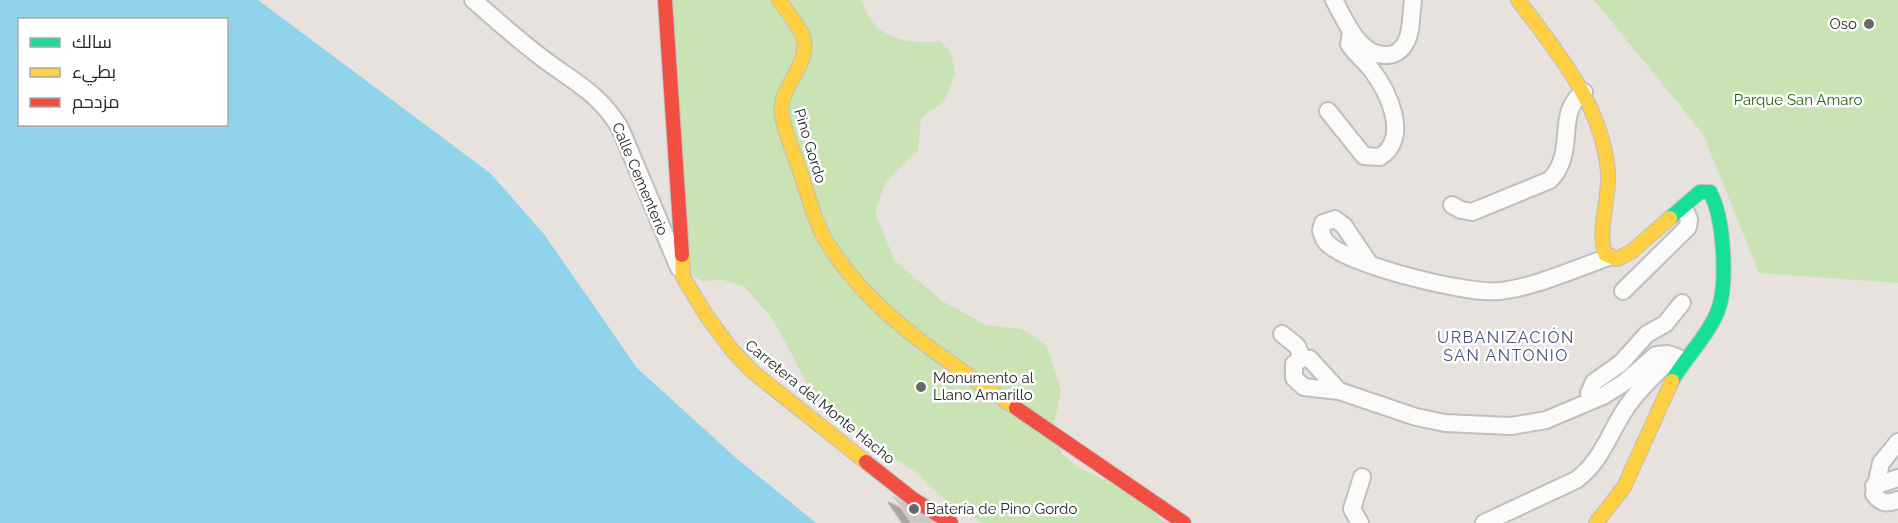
<svg xmlns="http://www.w3.org/2000/svg" width="1898" height="523" viewBox="0 0 1898 523" font-family="Raleway,Cairo,sans-serif">
	<style>
		.green { fill: #c9e3b5 }
		.water { fill: #90d3ea; fill-rule: evenodd }
		.building { fill: #ccc8c4; stroke: #d2cec9; stroke-width: 1.5; filter: url(#shadow) }
		.lines { fill: none; stroke-linecap: round; stroke-linejoin: round }
		.street-casing { stroke: #c0bebf; stroke-width: 20 }
		.fast-casing { stroke: #c0bebf; stroke-width: 16 }
		.slow-casing { stroke: #c0bebf; stroke-width: 16 }
		.jam-casing { stroke: #c0bebf; stroke-width: 16 }
		.street { stroke: #fbfbfa; stroke-width: 16 }
		.fast { stroke: #16e098; stroke-width: 14 }
		.slow { stroke: #ffcf43; stroke-width: 14 }
		.jam { stroke: #f24e42; stroke-width: 14 }
		.poi-dot { fill: #6b6967; stroke: #fff; stroke-width: 2 }
		.labels { text-anchor: middle; dominant-baseline: central; stroke-width: 5; stroke-linejoin: round; paint-order: stroke }
		.poi-label { font-size: 15px; fill: #282828; stroke: #fff; text-anchor: start }
		.park-label { font-size: 15px; fill: #296518; stroke: #fff }
		.street-label { font-size: 15px; fill: #282828; stroke: #fff }
		.neighbourhood-label { font-size: 16px; letter-spacing: 1.5px; fill: #485179; stroke: #fff }
	</style>
	<defs>
		<filter id="shadow"><feDropShadow dx="-5.5" dy="5.5" stdDeviation="0" flood-color="#0004"/></filter>
	</defs>
	<rect width="100%" height="100%" fill="#e7e2dd"/>
	<!-- green -->
	<path class="green" d="M659,0H862C872,38 905,45 940,41L951,53L955,73L945,101L921,117L918,151L885,183L875,213L895,261L942,301L986,325L1022,329L1047,346L1061,390L1053,430L1062,454L1079,468L1124,489L1167,523H983L950,504L913,470L822,412L774,321L745,287L723,280L702,281L688,273Z
		M1594,0H1898V283L1759,273L1703,134Z"/>
	<!-- water -->
	<path class="water" d="M0,0H258L490,173L544,234L637,368L735,457L816,523H0ZM20,20H226V124H20Z"/>
	<!-- building -->
	<path class="building" d="M894,497L949,523H912Z"/>
	<g class="lines">
		<!-- street casing -->
		<g class="street-casing">
			<path id="street" d="M473,0C494,18 515,37 537,54C571,81 597,90 620,128L679,268
				M1334,0C1345,20 1359,57 1387,55C1395,55 1402,50 1406,42C1412,31 1411,13 1413,0
				M1328,111L1364,156L1380,157C1411,138 1388,91 1371,69C1364,60 1355,54 1349,44L1351,32
				M1452,205L1461,210L1472,212L1550,180C1578,151 1554,112 1584,92
				M1369,263L1344,226L1335,219L1323,223L1321,230C1322,234 1323,239 1326,242C1347,265 1469,295 1500,291C1536,287 1574,269 1609,257
				M1623,291L1688,227L1689,219L1684,208
				M1282,334L1297,346L1302,358
				M1339,391L1310,359L1302,358L1294,364V378L1304,387L1339,391L1416,417L1445,423L1511,426L1546,420L1603,396L1625,382L1656,355L1668,354L1684,360
				M1591,401L1589,393L1594,382L1621,363L1647,334L1665,324L1682,303
				M1898,442L1881,463L1874,494C1881,504 1887,504 1898,500
				M1874,486L1898,478
				M1360,523L1352,509L1362,477
				M1484,523L1576,480C1602,461 1609,433 1626,408C1639,388 1658,372 1674,356"/>
		</g>
		<!-- fast casing -->
		<g class="fast-casing">
			<path id="fast" d="M1670,218L1700,192H1710C1724,218 1729,288 1716,315C1706,338 1685,358 1672,381"/>
		</g>
		<!-- slow casing -->
		<g class="slow-casing">
			<path id="slow" d="M779,0C786,11 796,22 802,34C814,65 776,87 782,116C785,133 793,151 799,168C808,194 814,221 828,244C872,315 949,362 1016,408
				M1518,0C1557,52 1602,104 1608,172C1610,199 1597,227 1605,254L1617,259L1631,252L1670,218
				M682,255L683,277L706,315L732,350L753,372L866,462
				M1596,523L1624,487L1672,381"/>
		</g>
		<!-- jam casing -->
		<g class="jam-casing">
			<path id="jam" d="M665,0L682,255
				M1016,408L1184,523
				M866,462L913,499L951,523"/>
		</g>
		<!-- street -->
		<use href="#street" class="street"/>
		<!-- fast -->
		<use href="#fast" class="fast"/>
		<!-- slow -->
		<use href="#slow" class="slow"/>
		<!-- jam -->
		<use href="#jam" class="jam"/>
	</g>
	<!-- markers -->
	<g class="poi-dot">
		<circle cx="1869" cy="24" r="6"/>
		<circle cx="921" cy="387" r="6"/>
		<circle cx="914" cy="509" r="6"/>
	</g>
	<g class="labels">
		<!-- poi labels -->
		<g class="poi-label">
			<text x="1857" y="24" text-anchor="end">Oso</text>
			<text x="933" y="378">Monumento al<tspan x="933" dy="17">Llano Amarillo</tspan></text>
			<text x="926" y="509">Batería de Pino Gordo</text>
		</g>
		<!-- park labels -->
		<g class="park-label">
			<text x="1798" y="100">Parque San Amaro</text>
		</g>
		<!-- street labels -->
		<g class="street-label">
			<text transform="translate(810 146) rotate(73)">Pino Gordo</text>
			<text transform="translate(640 179) rotate(67)">Calle Cementerio</text>
			<text transform="translate(820 402) rotate(39)">Carretera del Monte Hacho</text>
		</g>
		<!-- neighbourhood labels -->
		<g class="neighbourhood-label">
			<text x="1506" y="337">URBANIZACIÓN<tspan x="1506" dy="18">SAN ANTONIO</tspan></text>
		</g>
	</g>
	<!-- legend -->
	<rect x="18" y="18" width="210" height="108" fill="#ffffff" stroke="#a9a9a9" stroke-width="1.5"/>
	<rect x="30" y="38" width="30" height="9" fill="#16e098" stroke="#a9a9a9" stroke-width="1.5"/>
	<text x="72" y="48" font-size="18" fill="#282828">سالك</text>
	<rect x="30" y="68" width="30" height="9" fill="#ffcf43" stroke="#a9a9a9" stroke-width="1.5"/>
	<text x="72" y="78" font-size="18" fill="#282828">بطيء</text>
	<rect x="30" y="98" width="30" height="9" fill="#f24e42" stroke="#a9a9a9" stroke-width="1.5"/>
	<text x="72" y="108" font-size="18" fill="#282828">مزدحم</text>
</svg>
